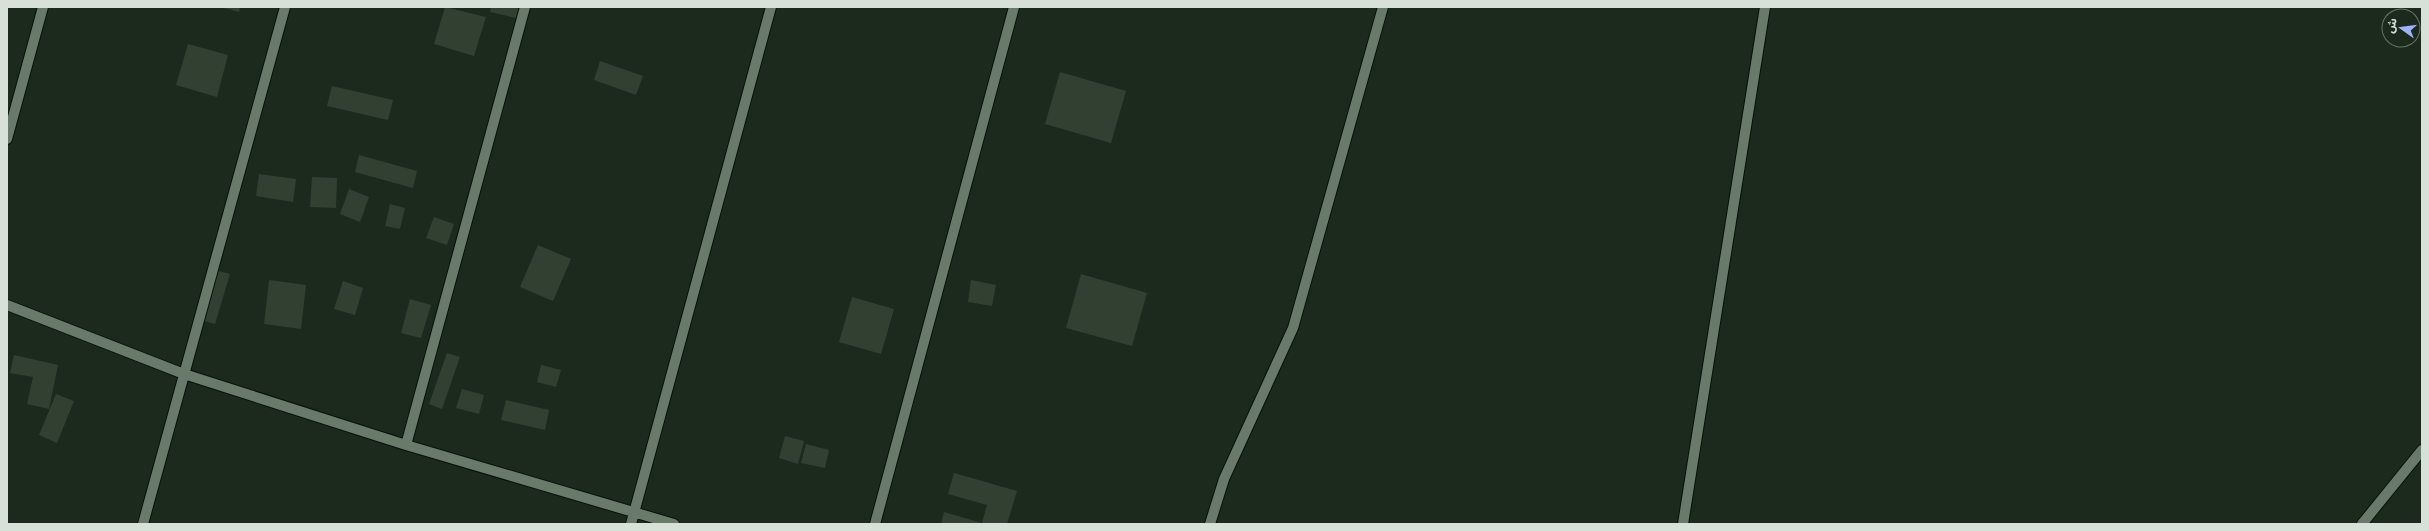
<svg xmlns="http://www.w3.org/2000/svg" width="2429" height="531" viewBox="0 0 2429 531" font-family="'Work Sans','Noto Sans Arabic',sans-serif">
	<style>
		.building { fill: #324032 }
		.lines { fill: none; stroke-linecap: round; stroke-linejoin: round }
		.street-casing { stroke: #061207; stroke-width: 12 }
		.street { stroke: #6a7a6a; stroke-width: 10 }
	</style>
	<rect width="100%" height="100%" fill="#1c2a1d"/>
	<!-- building -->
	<path class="building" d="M221,7H240L239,12Z
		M445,7L486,17L474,56L434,44Z
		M491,7H519L516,18L490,12Z
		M188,44L228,55L217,97L176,85Z
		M600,61L643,76L636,95L594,80Z
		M1060,72L1126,91L1111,143L1045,124Z
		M332,86L393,100L388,120L327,106Z
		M359,155L417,171L413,188L355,172Z
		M259,174L296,179L293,202L256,196Z
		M312,177L337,178L336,208L310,207Z
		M349,189L369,197L360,222L340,214Z
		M390,204L405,208L400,229L385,226Z
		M434,217L454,224L447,245L426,238Z
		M538,245L571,259L553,301L520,287Z
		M215,270L230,274L215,324L201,320Z
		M1081,274L1147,293L1132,346L1066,328Z
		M269,280L306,285L301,329L264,324Z
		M971,280L996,285L992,306L968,302Z
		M343,281L363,288L355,315L334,309Z
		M852,297L894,309L881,354L839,342Z
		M410,299L431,305L421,338L401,333Z
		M447,353L460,357L442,409L429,404Z
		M14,355L58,365L49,409L27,404L33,377L10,373Z
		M541,365L561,370L556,387L537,382Z
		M462,389L484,395L479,414L456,408Z
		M56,394L74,401L57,443L39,435Z
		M506,400L549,410L545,430L501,420Z
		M785,436L804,441L798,464L779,458Z
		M806,444L829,450L825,468L801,463Z
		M954,473L1017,491L1007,524H941L944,512L982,523L987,505L948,494Z"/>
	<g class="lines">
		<!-- street casing -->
		<g class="street-casing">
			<path id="street" d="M7,139L43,7
				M7,305L184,374L406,445L674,524
				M406,445L525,7
				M143,524L285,7
				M631,524L771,7
				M875,524L1014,7
				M1210,524L1224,479L1293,328L1383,7
				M1683,524L1765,7
				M2362,524L2422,450"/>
		</g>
		<!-- street -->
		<use href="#street" class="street"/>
	</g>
	<!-- border -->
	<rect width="2429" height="531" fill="none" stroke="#d8e1d8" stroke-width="16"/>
	<!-- north arrow -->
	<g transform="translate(2401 28) rotate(284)"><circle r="19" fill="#1c2a1d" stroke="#677368"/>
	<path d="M0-3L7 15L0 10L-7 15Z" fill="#9db4fd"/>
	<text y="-6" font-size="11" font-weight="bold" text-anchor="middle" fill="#d8e1d8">ش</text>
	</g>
</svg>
